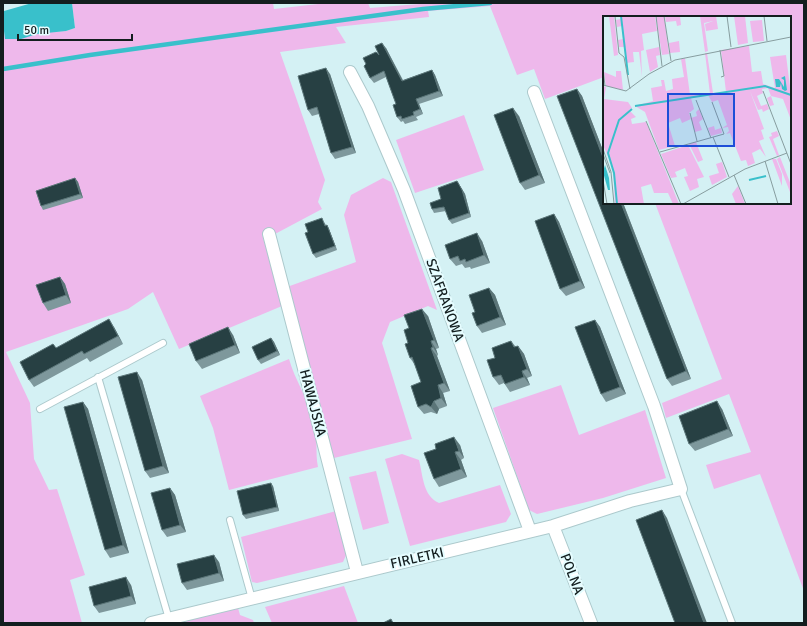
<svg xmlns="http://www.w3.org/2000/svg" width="807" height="626" viewBox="0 0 807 626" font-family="Signika,sans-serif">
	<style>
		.green { fill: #eeb8eb }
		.water { fill: #39c0cb }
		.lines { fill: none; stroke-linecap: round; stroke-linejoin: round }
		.stream { stroke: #39c0cb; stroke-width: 4.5 }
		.lane-casing { stroke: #acc9cc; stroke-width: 8 }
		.street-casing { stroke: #acc9cc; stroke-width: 14 }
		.lane { stroke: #fff; stroke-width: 6 }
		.street { stroke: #fff; stroke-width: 12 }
		.wall { fill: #7e989c }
		.shaded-wall { fill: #5b7578 }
		.building { fill: #274043; stroke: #5b7578 }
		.labels { text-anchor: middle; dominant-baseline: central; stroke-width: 4; stroke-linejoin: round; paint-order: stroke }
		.street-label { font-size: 14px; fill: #131e1f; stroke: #e5fdff }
		.inset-river { fill: none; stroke: #39c0cb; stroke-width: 2 }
		.inset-road { fill: none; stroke: #879d9f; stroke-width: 1 }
		.view { fill: #1d4ed8; fill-opacity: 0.15; stroke: #1d4ed8; stroke-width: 2 }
		.inset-edge { fill: none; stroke: #131e1f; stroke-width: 2 }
	</style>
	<rect width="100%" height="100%" fill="#d4f1f4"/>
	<!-- green -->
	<path class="green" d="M72,3H273L274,9L327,3H368L370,8L432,3H804V591L760,474L714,489L706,465L751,452L729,394L666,418L662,403L722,379L655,203H790V17H604V77L545,99L534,69L517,75L490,6L428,11L429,17L336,27L346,43L280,52L325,180L318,202L322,209L275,234H262L282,306L179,349L153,292L128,309L6,352L30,403L34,459L49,490L57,489L85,575L70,580L82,623H3V23L5,39L49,32L66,31L75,28Z
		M464,115L484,170L415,193L396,140Z
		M383,178L391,182L437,310L428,306L390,322L382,343L412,439L334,458L287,287L356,262L344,215L351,195Z
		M289,359C295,381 309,400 315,423C318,437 315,453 318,467L229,490L213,428L200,396Z
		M561,385L579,435L645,410L666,478L603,498L537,514L529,510L493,408Z
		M402,454L419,460C423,476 423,496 439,503L500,485L511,514L506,522L410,546L385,459Z
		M376,471L389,523L363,530L349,477Z
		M336,511L347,553L343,562L257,583L252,582L241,537Z
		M344,586L358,623H272L265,607Z
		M238,608L240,615L253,620L254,623H180Z"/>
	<!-- water -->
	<path class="water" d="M32,3H72L75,28L66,31L37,34L21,39H5L3,23L4,11Z"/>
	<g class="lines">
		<!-- stream -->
		<path class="stream" d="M3,69L90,55L423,9L490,3"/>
		<!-- lane casing -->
		<g class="lane-casing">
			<path id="lane" d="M98,377L169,619
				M40,409L163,343
				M681,489L732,623
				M230,520L252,599"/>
		</g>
		<!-- street casing -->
		<g class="street-casing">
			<path id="street" d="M350,72L368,106L404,190L530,531
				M269,234L357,572
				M553,526L591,623
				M151,623L553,526L630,501L681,489L654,406L534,92"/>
		</g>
		<!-- lane -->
		<use href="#lane" class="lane"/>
		<!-- street -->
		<use href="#street" class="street"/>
	</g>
	<!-- wall -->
	<path class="wall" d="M386,48L403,80L432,70L435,75L443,96L419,104L423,114L416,117L418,120L405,124L403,121L401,122L397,117L396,104L386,77L374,83L370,78L366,64L379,55Z
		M330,74L356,153L335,159L331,153L319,114L312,116L308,110Z
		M577,89L582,96L691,379L672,386L667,379Z
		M519,116L545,183L525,190L520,183Z
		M75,178L78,182L83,198L43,210L41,206Z
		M457,181L465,194L471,217L452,224L449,220L446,211L434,213L432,209Z
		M554,214L559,222L585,288L566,296L560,289Z
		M324,222L326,225H327L329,229L337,250L316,258L313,254L308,232Z
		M482,241L490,263L471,269L470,267L465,268L462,264L456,266L450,259Z
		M60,277L65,284L71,303L48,311L43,303Z
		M489,288L495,295L506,325L482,333L477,326L475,312Z
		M428,316L439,348L436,349L438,355L437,356L450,391L443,393L447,406L439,409L437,414L431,412L424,414L418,407L421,382L415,365L410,358L408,343L409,328Z
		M595,320L600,327L626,394L606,402L601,394Z
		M114,327L123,344L90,362L87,358L34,387L29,380L53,344L56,348Z
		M233,335L240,353L202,369L196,361Z
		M271,338L274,342L280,355L261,364L258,360Z
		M511,341L516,347L518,346L524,354L532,376L527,378L530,385L510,392L504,383L499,385L493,377L495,358Z
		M142,380L169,473L150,478L145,471Z
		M83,402L88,409L129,553L110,558L105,550Z
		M722,409L733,436L695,451L689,444Z
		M460,445L464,458L461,460L467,477L439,487L434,479Z
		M273,486L279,511L246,519L243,515Z
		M170,488L175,495L186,532L167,537L162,530Z
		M219,562L224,581L187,590L182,583Z
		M131,585L136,604L99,613L94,606Z"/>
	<!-- shaded-wall -->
	<path class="shaded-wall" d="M382,43L386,48L405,85L402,81Z
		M326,68L330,74L356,153L352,147Z
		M432,70L435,75L443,96L439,91Z
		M577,89L582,96L604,153V160Z
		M416,99L419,104L423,114L420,109Z
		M513,108L519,116L545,183L539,175Z
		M75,178L78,182L83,198L80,194Z
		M457,181L465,194L471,217L469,213Z
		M621,203H623L691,379L686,371Z
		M554,214L559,222L585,288L580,281Z
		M327,225L329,229L337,250L335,246Z
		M477,233L482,241L490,263L484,255Z
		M60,277L65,284L71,303L66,295Z
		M489,288L495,295L506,325L500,317Z
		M422,309L428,316L439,348L434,340Z
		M109,319L114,327L123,344L118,336Z
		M595,320L600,327L626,394L620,387Z
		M228,327L233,335L240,353L235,345Z
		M271,338L274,342L280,355L277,351Z
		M431,341L436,349L438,355L433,347Z
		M518,346L524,354L532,376L527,369Z
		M431,348L437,356L450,391L444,383Z
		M522,371L527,378L530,385L524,377Z
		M137,372L142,380L169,473L163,466Z
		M438,385L443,393L447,406L441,398Z
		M434,401L439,409L437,414L431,407Z
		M717,401L722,409L733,436L728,429Z
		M83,402L88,409L129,553L123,545Z
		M454,437L460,445L464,458L459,451Z
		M455,452L461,460L467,477L461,469Z
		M271,483L273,486L279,511L277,507Z
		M170,488L175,495L186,532L180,525Z
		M662,510L667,518L707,623H704Z
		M214,555L219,562L224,581L219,573Z
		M126,577L131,585L136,604L131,596Z"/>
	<!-- building -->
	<path class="building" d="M382,43L402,81L432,70L439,91L416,99L420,109L413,112L414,115L402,119L401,116L397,117L393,105L396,104L384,71L370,78L364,66L366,64L363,58L376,52L379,55L375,46Z
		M326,68L352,147L331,153L317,107L308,110L298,76Z
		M577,89L604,160V203H621L686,371L667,379L557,96Z
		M513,108L539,175L520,183L494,115Z
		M75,178L80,194L41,206L36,191Z
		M457,181L462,190L469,213L449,220L444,207L432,209L430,203L441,199L438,188Z
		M554,214L580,281L560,289L535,221Z
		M322,218L325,226L327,225L335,246L313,254L305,233L308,232L305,224Z
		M477,233L484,255L466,262L465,259L460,261L458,256L450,259L445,245Z
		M60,277L66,295L43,303L36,285Z
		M489,288L500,317L477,326L472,313L475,312L469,295Z
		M422,309L434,340L431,341L433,347L431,348L444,383L438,385L441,398L434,401L431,407L426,404L418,407L411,386L421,382L412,357L410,358L405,344L408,343L404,330L409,328L404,315Z
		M109,319L118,336L84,354L82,351L29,380L20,362L53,344L56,348Z
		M595,320L620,387L601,394L575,327Z
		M228,327L235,345L196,361L189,344Z
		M271,338L277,351L258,360L252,347Z
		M511,341L514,347L518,346L527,369L522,371L524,377L505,384L501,375L493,377L487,360L495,358L492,348Z
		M137,372L163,466L145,471L118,377Z
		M717,401L728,429L689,444L679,416Z
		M83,402L123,545L105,550L64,407Z
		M454,437L459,451L455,452L461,469L434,479L424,453L436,449L435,444Z
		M271,483L277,507L243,515L237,491Z
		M170,488L180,525L162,530L151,493Z
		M662,510L704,623H675L636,520Z
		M214,555L219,573L182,583L177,564Z
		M126,577L131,596L94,606L89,587Z
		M391,619L393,623H383Z"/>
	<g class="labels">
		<!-- street labels -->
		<g class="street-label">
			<text transform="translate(445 300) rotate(70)">SZAFRANOWA</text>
			<text transform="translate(313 403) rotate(75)">HAWAJSKA</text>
			<text transform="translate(417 558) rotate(-13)">FIRLETKI</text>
			<text transform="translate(572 574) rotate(69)">POLNA</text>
		</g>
	</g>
	<!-- overview -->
	<g transform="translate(603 16)">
		<rect width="188" height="188" fill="#d4f1f4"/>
		<path d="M6,0H11L15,39L11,40ZM18,0H52L54,15L39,18L41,34L38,35L39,61L36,36H30L31,46L23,47L21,31H16L15,24L20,23L19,10L14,11L13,4L18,3ZM53,0H61L66,38L59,39ZM62,0H77L78,9L74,10L73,5L63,6ZM97,0H113L115,13L103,15L102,8L110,5L101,7L105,35L102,36ZM131,0H142L145,27L135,29ZM159,4L161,25L150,26L147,5ZM76,25L77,36L67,37L66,27ZM146,30L149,56L158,55L160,68L172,72L167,41L183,39L188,79V104L180,83L168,80L171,89L167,90L164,82L168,80L165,72L159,73L160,77L154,80L158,90L164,88L166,93L160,96L159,93L155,94L147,75L161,113L158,114L161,123L156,125L163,141L157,133L149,137L152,147L145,150L143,144L138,145L127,117L123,118L126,115L125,111L119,112L124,109L115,84L109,86L105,79L88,82L91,93L86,97L88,103L79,107L77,102L65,107L72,130L56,134L42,96L32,90L50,85L48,72L59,70L58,64H61L63,75L70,73L69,63L81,61L78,43L82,42L87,79L107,78L102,37H104L110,77L123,76L118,34ZM56,31L57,39L53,40L55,51L47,56L43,34ZM13,55H18L20,74L3,70L1,56L13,61ZM0,70L3,71L1,83L25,86L29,92L26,94L33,101L28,103L29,108L43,106L76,188H70L65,177H51L48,168L38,171L41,188H12L10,152L0,129ZM96,93L100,103L96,106L99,114L92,116L88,102L94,100L93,96ZM111,110L112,114L118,112L119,117L108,120L105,112ZM174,115L176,120L170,123L176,139L174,140L166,121L169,120L168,117ZM93,126L100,144L95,146L86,128ZM85,129L101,161L94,163L96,171L87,175L81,161L85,160L82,152L72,156L74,161L68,162L58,138ZM177,141L188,169L187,176L174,143ZM169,143H173L179,158V170ZM119,146L124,161L109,169L106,160L116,157L113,148ZM135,170L142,188H133L129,178Z" fill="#eeb8eb"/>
		<path d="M182,60L184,74L182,75L179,73L178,67L177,71H173L172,63H176L181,71V64L178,62ZM2,149L6,162L7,174H5L0,156Z" fill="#39c0cb"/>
		<path class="inset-river" d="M18,0L25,59M32,90L162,70L188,79M146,164L163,160M14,188L11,157L5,137L16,104L29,93"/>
		<path class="inset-road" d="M12,0L16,37L21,41L27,73M53,0L59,50M61,0L68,45M124,0L128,31M161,0L164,25M117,34L121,60L118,61M0,52L2,70M0,69L23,75L46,58L72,44L188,21M160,75L188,148M93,84L108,122M87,97L94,125M43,105L78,188M110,121L126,161M0,133L8,156L11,188M57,136L121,118L109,86M0,138L7,157M162,145L175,188M131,159L143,188M0,164L4,188M80,188L142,153L184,137"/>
		<path class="view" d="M65,78H131V130H65Z"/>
		<rect width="188" height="188" class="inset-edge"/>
	</g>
	<!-- border -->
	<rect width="807" height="626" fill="none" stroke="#131e1f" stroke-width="8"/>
	<!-- scale -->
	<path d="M18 34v6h114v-6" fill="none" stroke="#131e1f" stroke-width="2"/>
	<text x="24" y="34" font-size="12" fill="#131e1f" stroke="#e5fdff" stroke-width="3" paint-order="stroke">50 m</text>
</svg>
